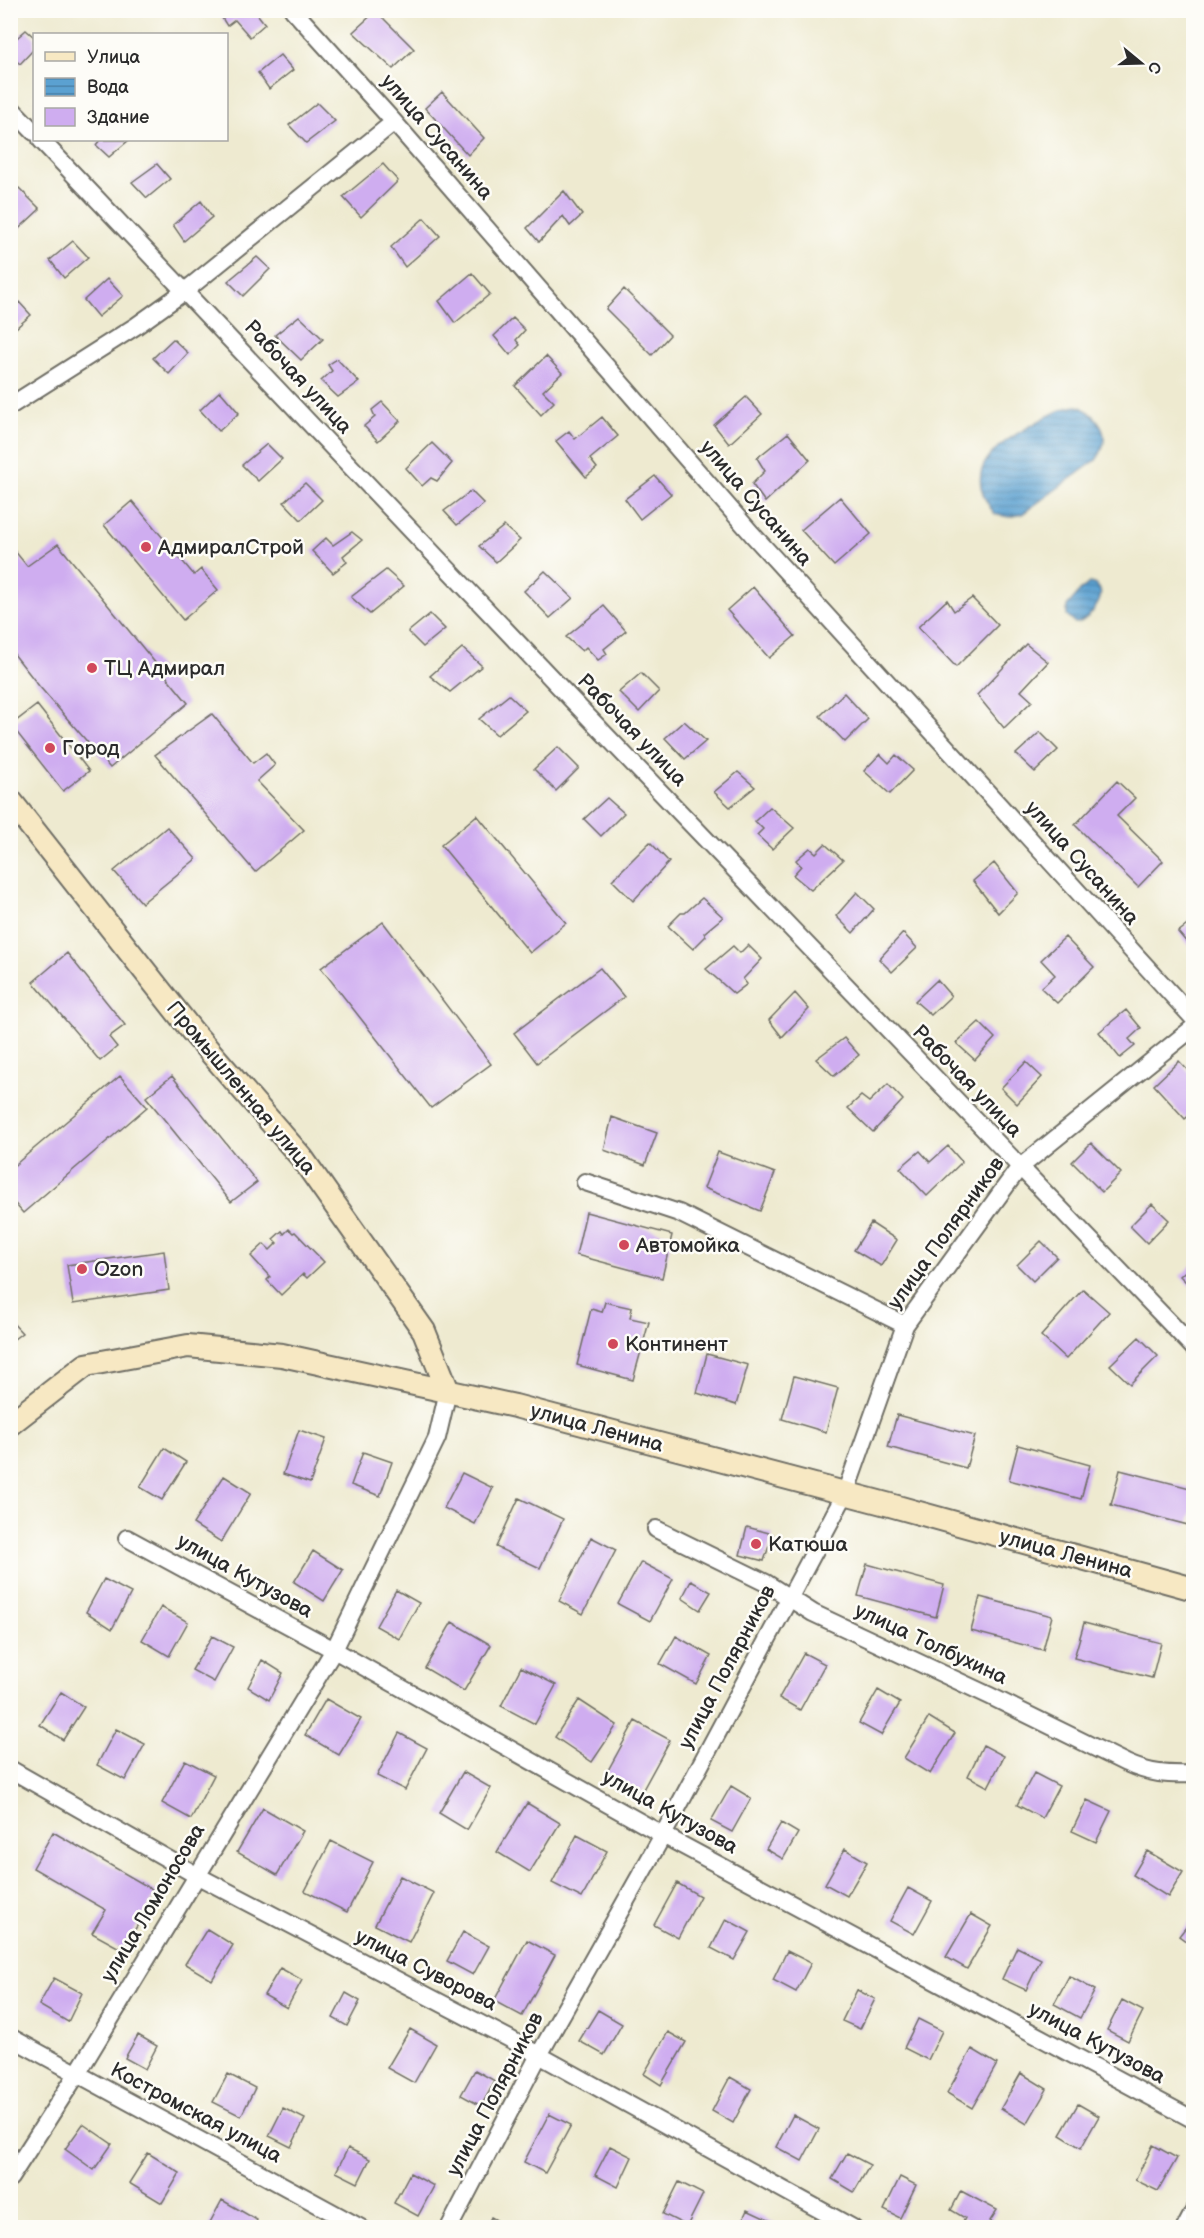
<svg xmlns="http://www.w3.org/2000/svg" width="1204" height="2238" viewBox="0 0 1204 2238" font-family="'Balsamiq Sans',sans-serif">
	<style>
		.water { fill: url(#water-rules); stroke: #43667e; stroke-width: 1.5 }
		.building { fill: #cfadf0 }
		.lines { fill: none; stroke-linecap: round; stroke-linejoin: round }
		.street-casing { stroke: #6f6e65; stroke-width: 20 }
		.secondary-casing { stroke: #6f6e65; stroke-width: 26 }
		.street { stroke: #fff; stroke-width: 16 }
		.secondary { stroke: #f7e8c3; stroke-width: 22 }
		.poi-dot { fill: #d1495b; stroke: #fdfcf7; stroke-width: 2 }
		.labels { text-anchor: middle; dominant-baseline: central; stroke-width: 5; stroke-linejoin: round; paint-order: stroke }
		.street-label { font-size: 21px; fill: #2b2b2b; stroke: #fdfcf7 }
		.poi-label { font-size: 21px; fill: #2b2b2b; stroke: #fdfcf7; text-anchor: start }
	</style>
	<defs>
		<pattern id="water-rules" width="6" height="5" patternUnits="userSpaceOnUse" patternTransform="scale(1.5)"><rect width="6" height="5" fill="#5ba1d1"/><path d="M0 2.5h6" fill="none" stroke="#4b83aa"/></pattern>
	</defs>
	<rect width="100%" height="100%" fill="#fdfcf7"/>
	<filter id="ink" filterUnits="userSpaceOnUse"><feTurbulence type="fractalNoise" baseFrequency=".0167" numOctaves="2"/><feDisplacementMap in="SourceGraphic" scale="12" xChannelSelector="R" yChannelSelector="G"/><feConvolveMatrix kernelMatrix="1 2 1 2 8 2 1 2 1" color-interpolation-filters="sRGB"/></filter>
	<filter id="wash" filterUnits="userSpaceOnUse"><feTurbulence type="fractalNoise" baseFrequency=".008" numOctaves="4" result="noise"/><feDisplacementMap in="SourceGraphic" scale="24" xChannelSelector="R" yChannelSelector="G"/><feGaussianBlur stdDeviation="1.35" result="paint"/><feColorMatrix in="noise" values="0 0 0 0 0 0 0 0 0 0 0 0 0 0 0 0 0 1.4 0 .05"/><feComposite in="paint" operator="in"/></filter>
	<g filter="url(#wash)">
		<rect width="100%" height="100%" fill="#eeead0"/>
		<!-- water -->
		<path class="water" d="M1078,406C1101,416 1113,438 1096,460L1022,514L1009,517L995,514C959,469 996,446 1032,425C1046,417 1061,407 1078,406Z
			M1089,583C1116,587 1089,623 1075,623L1067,616V606L1081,590Z"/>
		<g id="blocks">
			<!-- building -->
			<path class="building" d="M217,10H254L265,24L250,37L235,20L227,26Z
				M376,11L414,49L393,69L353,32Z
				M26,30L34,37V49L20,64L10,55V44Z
				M280,55L293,70L269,89L258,73Z
				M442,92L484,138L468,155L425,108Z
				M317,103L335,121L306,143L289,125Z
				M100,140H129L109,157L96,145Z
				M157,164L170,179L147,198L132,182Z
				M383,164L398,181L361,217L343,197Z
				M19,188L40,209L10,237V195Z
				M564,191L582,215L570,226L563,216L539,242L527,228Z
				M201,201L212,217L184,241L173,225Z
				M424,218L440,236L405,267L391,247Z
				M73,241L88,257L64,278L50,260Z
				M257,257L270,269L243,296L228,281Z
				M472,273L490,294L455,323L439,301Z
				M107,279L123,296L98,317L84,300Z
				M624,289L670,335L652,355L606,309Z
				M19,302L31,315L10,333V310Z
				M299,316L323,339L301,360L275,335Z
				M513,318L525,330L516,340L520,345L510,355L494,336Z
				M173,339L188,353L169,374L153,358Z
				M546,356L562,373L543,391L554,402L541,415L515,386Z
				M337,359L359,382L338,397L321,381L332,371L328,365Z
				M220,391L239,413L219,431L200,410Z
				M746,397L762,414L729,444L714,425Z
				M382,402L400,421L378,441L364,426L375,417L372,410Z
				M602,417L618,436L590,459L597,468L586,477L556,441L569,431L575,439Z
				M788,433L810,460L765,502L752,484L765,471L757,458Z
				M432,443L452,463L437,481L431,478L422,486L406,468Z
				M267,444L282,459L258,481L242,465Z
				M655,476L671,494L640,519L625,499Z
				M305,483L322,500L301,520L284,502Z
				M471,491L484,504L457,525L444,511Z
				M840,497L871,534L834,566L801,530Z
				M132,501L194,575L201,569L218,590L183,620L104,525Z
				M504,526L520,540L496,562L479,546Z
				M352,532L362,540L343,556L347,562L333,573L312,551L326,538L333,545Z
				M58,544L188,703L110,768L39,686L10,649V545L27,566Z
				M386,570L404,586L370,614L351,597Z
				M545,571L573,598L550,618L524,591Z
				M753,587L795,636L769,658L727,610Z
				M972,598L998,625L956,667L918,627L947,600L954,611Z
				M604,606L626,631L604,649L607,654L598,660L586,647L582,651L566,637Z
				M430,614L445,629L423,647L408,632Z
				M1026,644L1048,662L1021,691L1032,701L1004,728L977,695Z
				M462,648L482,666L450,692L430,676Z
				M641,673L659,691L639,712L619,692Z
				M844,693L868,719L845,742L820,716Z
				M509,695L526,711L497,735L479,719Z
				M37,705L89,771L63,791L11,725Z
				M212,714L253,763L266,753L275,765L257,781L304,830L255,872L155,755Z
				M684,721L706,741L685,759L665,738Z
				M1040,732L1058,750L1035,772L1016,754Z
				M558,747L579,768L556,791L534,769Z
				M880,754L889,763L896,755L913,770L890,794L864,771Z
				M738,772L755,787L730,807L714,792Z
				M1117,781L1135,798L1117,816L1163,861L1138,887L1075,825Z
				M607,798L624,813L601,836L584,819Z
				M770,807L794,828L772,849L757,835L763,829L755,821Z
				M477,815L566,923L530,953L441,845Z
				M167,827L196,859L142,903L114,871Z
				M650,842L669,862L633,901L612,880Z
				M825,844L843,860L811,890L793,875L801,866L796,860L810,848L816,853Z
				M994,863L1018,893L998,913L973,881Z
				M857,892L874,909L853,933L836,916Z
				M702,898L723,917L704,933L706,936L693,949L668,926L681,913H685Z
				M1194,920V951L1178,932Z
				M383,922L491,1064L431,1108L321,968Z
				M903,933L917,948L892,972L879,959Z
				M1065,937L1094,967L1057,1003L1041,988L1055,975L1041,960Z
				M748,945L762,959L743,979L747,984L734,994L706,969L733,946L740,953Z
				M67,953L125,1025L109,1037L117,1047L100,1061L33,982Z
				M600,968L624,997L537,1063L514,1033Z
				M937,980L951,996L931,1015L915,1001Z
				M795,993L809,1009L782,1037L769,1020Z
				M1126,1010L1141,1028L1129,1039L1135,1046L1120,1058L1099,1032Z
				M979,1022L995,1038L975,1060L956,1043Z
				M844,1038L859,1055L834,1076L816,1059Z
				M1179,1061L1194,1077V1111L1185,1119L1154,1085Z
				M1026,1062L1042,1077L1017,1104L1001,1088Z
				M120,1076L147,1107L23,1213L10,1198V1169Z
				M172,1076L257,1182L231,1202L146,1097Z
				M888,1084L903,1100L873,1132L848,1108L861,1096L869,1102Z
				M612,1117L657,1133L645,1165L604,1150Z
				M1091,1143L1121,1173L1102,1192L1072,1162Z
				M948,1146L962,1162L927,1196L900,1168L920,1151L930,1162Z
				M718,1152L775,1173L760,1211L704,1188Z
				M1152,1204L1169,1220L1147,1243L1130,1226Z
				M586,1212L672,1235L662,1278L576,1255Z
				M871,1223L897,1240L881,1266L854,1250Z
				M289,1229L293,1233L295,1232L324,1262L307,1278L303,1274L281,1295L267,1280L270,1277L251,1256L264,1244L270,1250L277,1243L273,1239L282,1231L284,1234Z
				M1041,1241L1057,1257L1033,1281L1017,1265Z
				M164,1251L169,1290L73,1304L67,1265Z
				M1194,1263V1290L1180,1276Z
				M1083,1289L1109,1312L1066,1359L1041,1336Z
				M605,1302L632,1308L630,1318L649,1322L633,1380L577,1365L591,1309L602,1312Z
				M10,1320L22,1333L10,1342Z
				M1139,1337L1158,1356L1130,1384L1110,1365Z
				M707,1354L748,1365L736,1405L697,1393Z
				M794,1376L838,1388L826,1432L782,1419Z
				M897,1415L975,1436L966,1468L888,1447Z
				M299,1430L326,1439L310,1483L283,1474Z
				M1018,1445L1090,1465L1081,1499L1009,1480Z
				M164,1448L186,1462L162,1500L140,1487Z
				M363,1452L392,1462L380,1496L351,1485Z
				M1120,1470L1194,1489V1505L1188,1525L1111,1505Z
				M462,1473L493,1488L475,1524L444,1508Z
				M224,1476L251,1493L221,1542L193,1524Z
				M519,1498L563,1519L540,1568L496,1547Z
				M747,1527L773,1534L764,1561L740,1555Z
				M591,1537L616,1550L583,1614L559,1601Z
				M313,1551L343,1570L324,1601L294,1582Z
				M641,1562L673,1579L650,1621L618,1604Z
				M867,1564L944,1585L936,1617L858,1596Z
				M104,1579L131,1593L112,1629L86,1612Z
				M691,1581L711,1592L700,1610L682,1598Z
				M396,1590L419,1603L399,1639L376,1626Z
				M980,1597L1052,1616L1043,1650L971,1631Z
				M161,1607L188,1622L169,1656L142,1640Z
				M452,1622L491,1645L464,1691L425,1668Z
				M1084,1623L1161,1643L1152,1678L1074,1658Z
				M212,1636L233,1647L214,1682L192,1670Z
				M676,1636L711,1656L696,1684L660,1664Z
				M804,1653L825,1664L800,1710L779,1698Z
				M262,1660L283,1673L269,1700L248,1687Z
				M521,1667L556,1685L535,1724L501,1706Z
				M878,1690L900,1703L881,1735L859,1723Z
				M61,1692L84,1707L63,1740L40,1725Z
				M326,1699L361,1719L339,1755L305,1735Z
				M579,1700L617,1725L592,1762L555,1737Z
				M929,1717L955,1733L930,1774L904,1758Z
				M635,1721L670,1740L641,1793L606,1774Z
				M116,1729L145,1744L125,1780L97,1765Z
				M399,1733L427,1748L405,1790L377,1776Z
				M983,1745L1004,1756L988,1787L968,1776Z
				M185,1760L214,1775L191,1819L162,1803Z
				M463,1772L491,1788L467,1830L439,1813Z
				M1034,1773L1059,1786L1042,1818L1017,1805Z
				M731,1786L751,1798L732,1832L711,1821Z
				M1087,1800L1111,1811L1096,1842L1072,1831Z
				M527,1803L560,1823L530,1872L497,1852Z
				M263,1808L303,1831L277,1875L237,1852Z
				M781,1823L798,1833L783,1859L766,1849Z
				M53,1832L157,1892L123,1950L92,1933L106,1910L33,1868Z
				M577,1835L607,1851L582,1898L552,1883Z
				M331,1841L373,1862L347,1912L305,1891Z
				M845,1849L867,1862L847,1896L825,1884Z
				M1147,1851L1183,1872L1168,1897L1133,1875Z
				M400,1876L434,1893L409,1942L375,1925Z
				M677,1883L700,1896L678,1938L654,1925Z
				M908,1888L932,1901L914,1934L890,1921Z
				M971,1914L992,1926L967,1969L946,1957Z
				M1194,1917V1947L1179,1936Z
				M726,1919L750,1932L734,1960L711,1948Z
				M207,1929L233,1945L212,1980L185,1964Z
				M463,1932L489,1946L473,1975L447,1961Z
				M527,1940L555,1955L522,2016L494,2001Z
				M1017,1947L1041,1959L1026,1990L1002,1979Z
				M787,1951L811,1963L796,1992L773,1980Z
				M280,1968L302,1980L287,2008L264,1995Z
				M1069,1976L1095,1990L1080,2018L1054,2004Z
				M54,1978L82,1993L68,2022L39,2005Z
				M857,1990L875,1999L860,2029L842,2021Z
				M346,1993L360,2001L347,2026L333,2018Z
				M1122,2000L1143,2011L1128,2041L1107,2030Z
				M598,2010L622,2024L604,2055L579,2041Z
				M918,2019L942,2031L928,2060L904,2048Z
				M410,2029L436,2044L414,2083L387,2068Z
				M668,2032L686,2042L661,2085L644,2074Z
				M138,2035L157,2046L145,2069L125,2058Z
				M972,2049L997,2064L972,2108L947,2093Z
				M475,2070L495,2081L481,2106L461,2095Z
				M1021,2073L1047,2089L1027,2124L1001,2108Z
				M228,2074L255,2088L241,2116L213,2102Z
				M730,2077L751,2089L733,2123L712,2111Z
				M1078,2104L1099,2116L1081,2148L1060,2135Z
				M283,2108L305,2119L291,2147L269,2136Z
				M549,2114L571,2125L545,2173L524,2162Z
				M793,2115L819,2129L802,2161L776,2147Z
				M83,2124L112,2144L94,2170L65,2149Z
				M1153,2145L1177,2158L1158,2191L1135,2180Z
				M610,2146L632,2157L618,2187L595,2175Z
				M348,2148L370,2159L358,2183L336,2172Z
				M148,2153L180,2173L162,2203L129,2183Z
				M847,2153L870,2165L854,2192L832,2179Z
				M410,2173L434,2186L418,2216L394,2203Z
				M900,2177L916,2185L900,2218L884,2210Z
				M679,2182L703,2194L687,2226L663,2214Z
				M961,2191L997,2210L990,2221L996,2224L994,2228H960L965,2218L951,2210Z
				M222,2200L257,2220L253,2228H207Z
				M747,2210L775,2223L773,2228H739Z
				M491,2217L510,2228H486Z"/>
		</g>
	</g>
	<g filter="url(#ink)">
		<use href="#blocks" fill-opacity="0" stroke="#6f6e65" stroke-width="1.5"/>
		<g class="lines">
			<!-- street casing -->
			<g class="street-casing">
				<path id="street" d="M293,10L394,122L752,534L1194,1019
					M10,107L34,132
					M41,140L573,701L1194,1348
					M10,406L136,326L185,291L394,122
					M585,1182L679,1213L905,1325
					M656,1529L766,1583L813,1613L990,1696L1126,1763C1150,1774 1167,1775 1194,1774
					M127,1538L334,1650L663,1835L1194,2120
					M10,1769L196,1875L508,2038L853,2228
					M10,2037L361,2228
					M10,2178L77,2074L334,1650L437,1438L448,1391
					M449,2228L539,2055L663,1835L845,1494L905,1325L1019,1168L1194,1027
					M1185,2228L1194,2211"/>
			</g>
			<!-- secondary casing -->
			<g class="secondary-casing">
				<path id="secondary" d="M10,800L192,1031L302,1158L424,1331L448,1391
					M10,1424L86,1365L188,1346L282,1355L515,1406L890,1505L1194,1589"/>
			</g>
			<!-- street -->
			<use href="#street" class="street"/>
			<!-- secondary -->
			<use href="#secondary" class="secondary"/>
		</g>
	</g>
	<!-- markers -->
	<g class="poi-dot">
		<circle cx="146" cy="547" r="6"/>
		<circle cx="92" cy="668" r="6"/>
		<circle cx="50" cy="748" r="6"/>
		<circle cx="624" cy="1245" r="6"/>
		<circle cx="82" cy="1269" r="6"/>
		<circle cx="613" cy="1344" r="6"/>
		<circle cx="756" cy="1544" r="6"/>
	</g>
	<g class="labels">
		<!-- street labels -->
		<g class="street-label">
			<text transform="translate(437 137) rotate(49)">улица Сусанина</text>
			<text transform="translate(298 377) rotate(47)">Рабочая улица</text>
			<text transform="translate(756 503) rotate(49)">улица Сусанина</text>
			<text transform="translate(632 730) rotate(46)">Рабочая улица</text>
			<text transform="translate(1082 863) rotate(48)">улица Сусанина</text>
			<text transform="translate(967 1081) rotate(46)">Рабочая улица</text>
			<text transform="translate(241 1088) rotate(50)">Промышленная улица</text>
			<text transform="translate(946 1233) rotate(-54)">улица Полярников</text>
			<text transform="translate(597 1428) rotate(15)">улица Ленина</text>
			<text transform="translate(1066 1554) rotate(15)">улица Ленина</text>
			<text transform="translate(245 1576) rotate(29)">улица Кутузова</text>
			<text transform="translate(931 1644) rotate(25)">улица Толбухина</text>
			<text transform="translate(727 1667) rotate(-62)">улица Полярников</text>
			<text transform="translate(670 1812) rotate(29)">улица Кутузова</text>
			<text transform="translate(153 1903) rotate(-59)">улица Ломоносова</text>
			<text transform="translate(426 1970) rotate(27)">улица Суворова</text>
			<text transform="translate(1097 2043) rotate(28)">улица Кутузова</text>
			<text transform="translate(495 2094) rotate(-62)">улица Полярников</text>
			<text transform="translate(196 2113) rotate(28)">Костромская улица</text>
		</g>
		<!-- poi labels -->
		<g class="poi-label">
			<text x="158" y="547">АдмиралСтрой</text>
			<text x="104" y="668">ТЦ Адмирал</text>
			<text x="62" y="748">Город</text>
			<text x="636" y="1245">Автомойка</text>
			<text x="94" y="1269">Ozon</text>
			<text x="625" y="1344">Континент</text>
			<text x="768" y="1544">Катюша</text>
		</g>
	</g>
	<!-- margin -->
	<rect width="1204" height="2238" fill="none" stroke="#fdfcf7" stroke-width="36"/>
	<!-- legend -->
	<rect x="33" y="33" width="195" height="108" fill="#fdfcf7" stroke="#a9a8a5" stroke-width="1.5"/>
	<rect x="45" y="52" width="30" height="9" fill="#f7e8c3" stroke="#a9a8a5" stroke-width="1.5"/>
	<text x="87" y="63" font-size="18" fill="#2b2b2b">Улица</text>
	<rect x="45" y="78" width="30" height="18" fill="url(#water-rules)" stroke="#a9a8a5" stroke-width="1.5"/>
	<text x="87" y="93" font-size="18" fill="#2b2b2b">Вода</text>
	<rect x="45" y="108" width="30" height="18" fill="#cfadf0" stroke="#a9a8a5" stroke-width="1.5"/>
	<text x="87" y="123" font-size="18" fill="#2b2b2b">Здание</text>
	<!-- north arrow -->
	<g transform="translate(1141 63) rotate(109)" stroke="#fdfcf7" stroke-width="4.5" paint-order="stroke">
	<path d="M0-4.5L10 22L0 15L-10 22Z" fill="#2b2b2b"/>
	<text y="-9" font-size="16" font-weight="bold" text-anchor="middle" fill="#2b2b2b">С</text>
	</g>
</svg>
